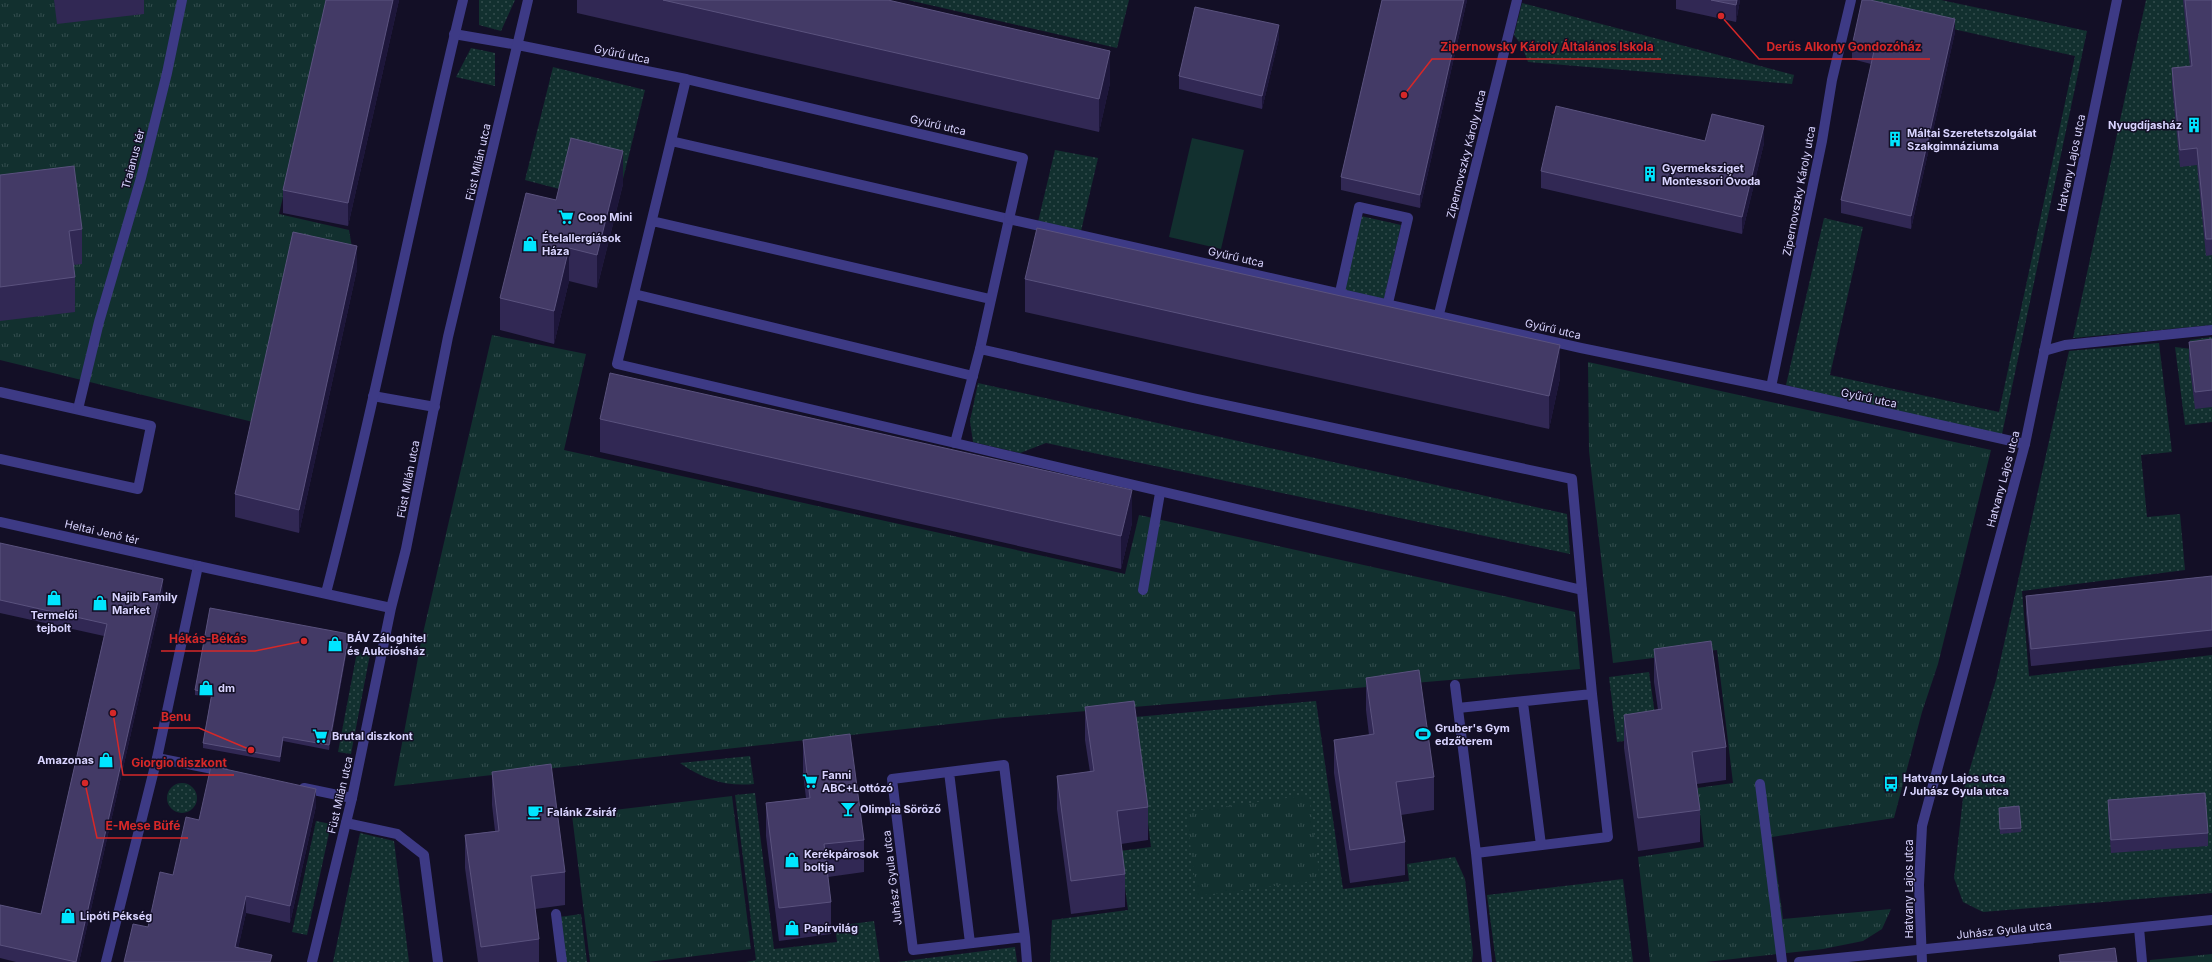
<svg xmlns="http://www.w3.org/2000/svg" width="2212" height="962" viewBox="0 0 2212 962" font-family="Inter,sans-serif">
	<style>
		.grass { fill: url(#grass-dots) }
		.park { fill: url(#park-tufts) }
		.pitch { fill: #12302f }
		.lines { fill: none; stroke-linecap: round; stroke-linejoin: round }
		.service { stroke: #3d3a85; stroke-width: 10 }
		.pedestrian { stroke: #3d3a85; stroke-width: 10 }
		.minor { stroke: #3d3a85; stroke-width: 10 }
		.tertiary { stroke: #3d3a85; stroke-width: 10 }
		.wall { fill: #312854 }
		.shaded-wall { fill: #1d163a }
		.building { fill: #433a66; stroke: #5a527e }
		.labels { text-anchor: middle; dominant-baseline: central; stroke-width: 3; stroke-linejoin: round; paint-order: stroke }
		.street-label { font-size: 11px; fill: #d9d4ff; stroke: #130f26 }
		.poi-label { font-size: 11px; font-weight: bold; fill: #d9d4ff; stroke: #130f26; text-anchor: start }
		.leader { fill: none; stroke: #d62828; stroke-width: 1.5 }
		.callout-dot { fill: #d62828; stroke: #130f26; stroke-width: 1.5 }
		.callout-label { font-size: 12px; text-anchor: middle; font-weight: bold; fill: #d62828; stroke: #130f26; stroke-width: 3; stroke-linejoin: round; paint-order: stroke }
	</style>
	<defs>
		<pattern id="grass-dots" width="8" height="8" patternUnits="userSpaceOnUse"><rect width="8" height="8" fill="#12302f"/><path d="M2 2h.1M6 6h.1" fill="none" stroke="#344d4e" stroke-width="1.8" stroke-linecap="round"/></pattern>
		<pattern id="park-tufts" width="24" height="20" patternUnits="userSpaceOnUse"><rect width="24" height="20" fill="#12302f"/><path d="M3 7l-1-3M5 7V3M7 7l1-3M15 17l-1-3M17 17v-4M19 17l1-3" fill="none" stroke="#344d4e"/></pattern>
	</defs>
	<rect width="100%" height="100%" fill="#130f26"/>
	<!-- grass -->
	<path class="grass" d="M479,0H515L501,31L479,25Z
		M908,0H1129L1117,48Z
		M1865,0H1941L2087,31L2001,439L1786,385L1824,218L1863,227L1830,375L1999,412L2075,56L1863,9Z
		M2146,0H2212V325L2073,338Z
		M1522,3L1794,75L1792,84L1528,62L1522,46L1514,35Z
		M471,48L495,53V86L456,77Z
		M553,67L645,90L623,179L569,166L563,190L525,180Z
		M1055,150L1098,158L1081,231L1038,222Z
		M1361,216L1401,225L1384,299L1344,290Z
		M2212,337V422L2185,425L2175,347L2192,349L2190,340Z
		M2159,343L2172,452L2141,455L2147,517L2180,514L2185,570L2022,591L2029,676L2212,655V893L1983,912L1963,902L1954,878L1964,789L1996,680L2069,351Z
		M978,383L1567,514L1570,554L1046,443L1020,453L973,442L970,421Z
		M357,652L370,654L351,754L338,752Z
		M1649,672L1658,736L1617,742L1609,677Z
		M1316,701L1343,889L1409,881L1407,864L1455,857L1465,879L1473,953L1472,962H1050L1052,920L1128,910L1120,851L1151,847L1135,717Z
		M750,756L754,784C726,787 703,779 680,763Z
		M167 798a15 15 0 1 1 30 0a15 15 0 1 1-30 0Z
		M755,793L774,949L837,942L835,926L874,921L880,962H746L756,960L735,795Z
		M316,821L331,824L307,935L292,932Z
		M360,833L394,841L409,962H333Z
		M1623,879L1633,962H1496L1487,895Z
		M581,914L587,962H565L559,917Z
		M1015,947L1017,962H897Z"/>
	<!-- park -->
	<path class="park" d="M0,0H329L279,214L349,230L355,265L253,422L0,360Z
		M492,335L586,354L564,450L1125,574L1139,515L1575,612L1580,669L1003,718L394,786L421,642Z
		M1588,362L1991,450L1938,664L1922,712L1894,818L1772,837L1783,919L1891,909L1882,929L1863,941L1823,949L1706,962H1650L1638,857L1704,847L1697,788L1733,783L1717,650L1613,663L1589,451Z
		M1309,795L1320,880L1197,896L1186,812Z
		M732,796L751,949L648,962H590L572,815Z
		M2212,954V962H2150V960Z"/>
	<!-- pitch -->
	<path class="pitch" d="M1192,138L1244,150L1221,249L1169,237Z"/>
	<g class="lines">
		<!-- service -->
		<path class="service" d="M454,34L518,45
			M686,79L617,364L955,443
			M671,141L1009,219L980,349
			M652,221L990,299
			M1340,292L1359,207L1408,218L1388,303
			M634,294L973,376
			M2044,351L2065,345L2212,330
			M0,392L151,426L138,489L0,459
			M373,396L435,407
			M0,522L198,566
			M1143,590L1160,493
			M1582,590L1592,694
			M1455,685L1476,853L1487,962
			M1523,703L1541,845
			M1458,708L1592,694L1608,837L1476,853
			M949,772L970,943
			M1760,784L1782,962
			M346,823L397,834L424,855L438,962
			M556,914L562,962
			M2139,928L2142,962
			M1025,937L913,950L892,779L1004,765L1025,937L1027,962"/>
		<!-- pedestrian -->
		<path class="pedestrian" d="M1009,219L1581,348L1771,387L2025,444
			M1439,314L1517,0
			M1771,387L1822,141L1832,80L1851,0
			M78,409L99,322L141,178L167,73L182,0
			M157,758L223,771
			M304,788L352,798
			M106,962L157,758L198,566"/>
		<!-- minor -->
		<path class="minor" d="M518,45L686,79L1023,158L1009,219
			M980,349L1193,398L1572,479L1582,590L955,443Z
			M198,566L391,608
			M326,593C377,397 415,197 463,0
			M312,962L352,798L391,608L406,549L448,337L528,0
			M1799,962L2212,920"/>
		<!-- tertiary -->
		<path class="tertiary" d="M1922,962L1919,885L1922,826L2025,444L2117,0"/>
	</g>
	<!-- wall -->
	<path class="wall" d="M54,0H144V14L57,24Z
		M326,0H399L348,226L283,213V190Z
		M577,0H888L1110,83L1099,132L577,13Z
		M1382,0H1467L1420,208L1341,190V177Z
		M1676,0H1740L1736,22L1676,9Z
		M2183,0H2212V255L2206,256L2197,165L2180,167L2172,85V68L2190,66Z
		M1955,32L1911,229L1841,213V200L1871,64L1852,59V46Z
		M1279,38L1262,109L1179,89V76Z
		M1705,141L1764,143L1742,234L1541,188V171Z
		M0,175L82,229V264L73,265L75,277V312L0,321Z
		M623,184L597,288L569,281L554,344L500,330V298L556,200Z
		M357,269L299,533L235,517V494Z
		M1025,279L1560,378L1549,429L1025,312Z
		M2212,339V407L2195,409L2189,359V342Z
		M600,419L1132,523L1121,569L600,452Z
		M0,543L163,592L79,962H16L0,958V905L41,914L104,636L0,613Z
		M2212,576V647L2031,666L2026,613V596Z
		M349,639L329,750L283,741L280,762L203,748V743L211,697L195,695V690Z
		M1654,649L1726,747V780L1697,784L1700,810V842L1638,851L1624,748V715L1658,710L1654,682Z
		M1366,678L1434,777V810L1401,815L1405,842V875L1350,883L1334,773V740L1369,735L1366,710Z
		M1085,707L1148,807V840L1121,844L1125,874V907L1071,914L1057,809V776L1090,772L1085,740Z
		M803,740L864,840V872L828,877L831,902V934L779,941L766,836V803L806,798L803,773Z
		M492,772L565,872V905L535,909L539,939V962H478L465,868V835L495,831L492,805Z
		M2108,800L2208,833V846L2111,853L2108,813Z
		M316,806L290,923L246,913L238,948L272,962L148,927L199,820Z
		M1999,808L2021,828V832L2000,834Z"/>
	<!-- shaded-wall -->
	<path class="shaded-wall" d="M393,0H399L348,226V203Z
		M1464,0H1467L1420,208V195Z
		M1737,0H1740L1736,22V5Z
		M1955,19V32L1911,229V216Z
		M1279,25V38L1262,109V96Z
		M1110,51V83L1099,132V99Z
		M1764,126V143L1742,234V217Z
		M623,151V184L597,288V255Z
		M357,246V269L299,533V510Z
		M569,248V281L554,344V311Z
		M1560,345V378L1549,429V396Z
		M1132,490V523L1121,569V536Z
		M163,579V592L79,962H76Z
		M349,634V639L329,750V745Z
		M283,737V741L280,762V757Z
		M316,789V806L290,923V906Z
		M246,896V913L235,962V947Z"/>
	<!-- building -->
	<path class="building" d="M326,0H393L348,203L283,190Z
		M663,0H888L1110,51L1099,99Z
		M1382,0H1464L1420,195L1341,177Z
		M1711,0H1737L1736,5Z
		M1862,0H1870L1955,19L1911,216L1841,200L1874,51L1852,46Z
		M2185,0H2212V239H2206L2197,148L2180,150L2172,68L2192,66Z
		M1195,7L1279,25L1262,96L1179,76Z
		M1556,106L1705,141L1712,114L1764,126L1742,217L1541,171Z
		M571,138L623,151L597,255L569,248L554,311L500,298L526,193L556,200Z
		M74,166L82,229L69,231L75,277L0,287V175Z
		M1037,228L1560,345L1549,396L1025,279Z
		M293,232L357,246L299,510L235,494Z
		M2212,339V390L2195,392L2189,342Z
		M610,373L1132,490L1121,536L600,419Z
		M0,543L163,579L76,962L0,945V905L41,914L107,624L0,600Z
		M2212,576V630L2031,649L2026,596Z
		M210,608L349,634L329,745L283,737L280,757L203,743L212,693L195,690Z
		M1711,641L1726,747L1692,752L1700,810L1638,818L1624,715L1662,709L1654,649Z
		M1419,670L1434,777L1396,782L1405,842L1350,850L1334,740L1374,734L1366,678Z
		M1134,701L1148,807L1117,811L1125,874L1071,881L1057,776L1094,771L1085,707Z
		M850,734L864,840L824,844L831,902L779,908L766,803L810,798L803,740Z
		M551,764L565,872L531,876L539,939L481,947L465,835L499,831L492,772Z
		M211,766L316,789L290,906L246,896L235,947L272,955L270,962H124L133,924L148,927L160,872L173,875L186,817L199,820Z
		M2205,793L2208,833L2111,840L2108,800Z
		M2019,806L2021,828L2000,829L1999,808Z
		M2115,948L2117,962H2060L2059,955Z"/>
	<!-- icons -->
	<defs>
		<g id="building-bare" transform="scale(1.2)"><path d="M-4-6H4V6H1V3H-1V6H-4ZM-2.5-4.3h1.7v1.8h-1.7ZM.8-4.3h1.7v1.8H.8ZM-2.5-1h1.7V.8h-1.7ZM.8-1h1.7V.8H.8Z" fill="#00e5ff" stroke="#130f26" stroke-width="2.5" paint-order="stroke"/></g>
		<g id="supermarket-bare" transform="scale(1.2)"><path d="M-6-5.5h2.5l.6 2H6L4.5 2H-2.5L-4.4-4H-6ZM-1.5 3.2a1.3 1.3 0 1 0 .1 0ZM3 3.2a1.3 1.3 0 1 0 .1 0Z" fill="#00e5ff" stroke="#130f26" stroke-width="2.5" paint-order="stroke"/></g>
		<g id="shop-bare" transform="scale(1.2)"><path d="M-5-2.5h2.3a2.7 3.5 0 0 1 5.4 0H5L5.5 6h-11ZM-1.5-2.5h3a1.5 2.3 0 0 0-3 0Z" fill="#00e5ff" stroke="#130f26" stroke-width="2.5" paint-order="stroke"/></g>
		<g id="stadium-bare" transform="scale(1.2)"><path d="M0-5a6.5 5 0 1 0 0 10a6.5 5 0 1 0 0-10ZM-3.5-1.8h7v3.6h-7Z" fill="#00e5ff" stroke="#130f26" stroke-width="2.5" paint-order="stroke"/></g>
		<g id="bus-bare" transform="scale(1.2)"><path d="M-5-6H5V4H4V6H2V4H-2V6H-4V4H-5ZM-3.5-4V0h7V-4ZM-3.5 1.2v1.5H-2V1.2ZM2 1.2v1.5H3.5V1.2Z" fill="#00e5ff" stroke="#130f26" stroke-width="2.5" paint-order="stroke"/></g>
		<g id="bar-bare" transform="scale(1.2)"><path d="M-6-5H6L.8 .8V4.5H3.5V6h-7V4.5H-.8V.8Z" fill="#00e5ff" stroke="#130f26" stroke-width="2.5" paint-order="stroke"/></g>
		<g id="cafe-bare" transform="scale(1.2)"><path d="M-5.5-4.5H6V0H3Q3 3.5 0 3.5H-2.5Q-5.5 3.5-5.5 0ZM3-3.2v2h1.7v-2ZM-6 4.5H4V6H-6Z" fill="#00e5ff" stroke="#130f26" stroke-width="2.5" paint-order="stroke"/></g>
	</defs>
	<g fill-rule="evenodd">
		<use href="#building-bare" x="2194" y="125"/>
		<use href="#building-bare" x="1895" y="139"/>
		<use href="#building-bare" x="1650" y="174"/>
		<use href="#supermarket-bare" x="566" y="217"/>
		<use href="#shop-bare" x="530" y="244"/>
		<use href="#shop-bare" x="54" y="598"/>
		<use href="#shop-bare" x="100" y="603"/>
		<use href="#shop-bare" x="335" y="644"/>
		<use href="#shop-bare" x="206" y="688"/>
		<use href="#stadium-bare" x="1423" y="734"/>
		<use href="#supermarket-bare" x="320" y="736"/>
		<use href="#shop-bare" x="106" y="760"/>
		<use href="#supermarket-bare" x="810" y="781"/>
		<use href="#bus-bare" x="1891" y="784"/>
		<use href="#bar-bare" x="848" y="809"/>
		<use href="#cafe-bare" x="535" y="812"/>
		<use href="#shop-bare" x="792" y="860"/>
		<use href="#shop-bare" x="68" y="916"/>
		<use href="#shop-bare" x="792" y="928"/>
	</g>
	<g class="labels">
		<!-- street labels -->
		<g class="street-label">
			<text transform="translate(622 54) rotate(12)">Gyűrű utca</text>
			<text transform="translate(938 125) rotate(13)">Gyűrű utca</text>
			<text transform="translate(1466 154) rotate(-76)">Zipernovszky Károly utca</text>
			<text transform="translate(133 159) rotate(-75)">Traianus tér</text>
			<text transform="translate(478 162) rotate(-77)">Füst Milán utca</text>
			<text transform="translate(2071 163) rotate(-78)">Hatvany Lajos utca</text>
			<text transform="translate(1799 191) rotate(-79)">Zipernovszky Károly utca</text>
			<text transform="translate(1236 257) rotate(13)">Gyűrű utca</text>
			<text transform="translate(1553 329) rotate(13)">Gyűrű utca</text>
			<text transform="translate(1869 398) rotate(12)">Gyűrű utca</text>
			<text transform="translate(408 479) rotate(-79)">Füst Milán utca</text>
			<text transform="translate(2003 479) rotate(-75)">Hatvany Lajos utca</text>
			<text transform="translate(102 532) rotate(13)">Heltai Jenő tér</text>
			<text transform="translate(340 795) rotate(-77)">Füst Milán utca</text>
			<text transform="translate(892 878) rotate(-97)">Juhász Gyula utca</text>
			<text transform="translate(1909 889) rotate(-90)">Hatvany Lajos utca</text>
			<text transform="translate(2004 930) rotate(-6)">Juhász Gyula utca</text>
		</g>
		<!-- poi labels -->
		<g class="poi-label">
			<text x="2182" y="125" text-anchor="end">Nyugdíjasház</text>
			<text x="1907" y="133">Máltai Szeretetszolgálat<tspan x="1907" dy="13">Szakgimnáziuma</tspan></text>
			<text x="1662" y="168">Gyermeksziget<tspan x="1662" dy="13">Montessori Óvoda</tspan></text>
			<text x="578" y="217">Coop Mini</text>
			<text x="542" y="238">Ételallergiások<tspan x="542" dy="13">Háza</tspan></text>
			<text x="112" y="597">Najib Family<tspan x="112" dy="13">Market</tspan></text>
			<text x="54" y="615" text-anchor="middle">Termelői<tspan x="54" dy="13">tejbolt</tspan></text>
			<text x="347" y="638">BÁV Záloghitel<tspan x="347" dy="13">és Aukciósház</tspan></text>
			<text x="218" y="688">dm</text>
			<text x="1435" y="728">Gruber's Gym<tspan x="1435" dy="13">edzőterem</tspan></text>
			<text x="332" y="736">Brutal diszkont</text>
			<text x="94" y="760" text-anchor="end">Amazonas</text>
			<text x="822" y="775">Fanni<tspan x="822" dy="13">ABC+Lottózó</tspan></text>
			<text x="1903" y="778">Hatvany Lajos utca<tspan x="1903" dy="13">/ Juhász Gyula utca</tspan></text>
			<text x="860" y="809">Olimpia Söröző</text>
			<text x="547" y="812">Falánk Zsiráf</text>
			<text x="804" y="854">Kerékpárosok<tspan x="804" dy="13">boltja</tspan></text>
			<text x="80" y="916">Lipóti Pékség</text>
			<text x="804" y="928">Papírvilág</text>
		</g>
	</g>
	<!-- callouts -->
	<path class="leader" d="M1404 95L1432 59H1661M1721 16L1759 59H1930M304 641L255 651H161M251 750L199 728H153M113 713L123 775H234M85 783L97 838H188"/>
	<g class="callout-dot">
		<circle cx="1404" cy="95" r="4"/>
		<circle cx="1721" cy="16" r="4"/>
		<circle cx="304" cy="641" r="4"/>
		<circle cx="251" cy="750" r="4"/>
		<circle cx="113" cy="713" r="4"/>
		<circle cx="85" cy="783" r="4"/>
	</g>
	<g class="callout-label">
		<text x="1547" y="51">Zipernowsky Károly Általános Iskola</text>
		<text x="1844" y="51">Derűs Alkony Gondozóház</text>
		<text x="208" y="643">Hékás-Békás</text>
		<text x="176" y="721">Benu</text>
		<text x="179" y="767">Giorgio diszkont</text>
		<text x="143" y="830">E-Mese Büfé</text>
	</g>
</svg>
